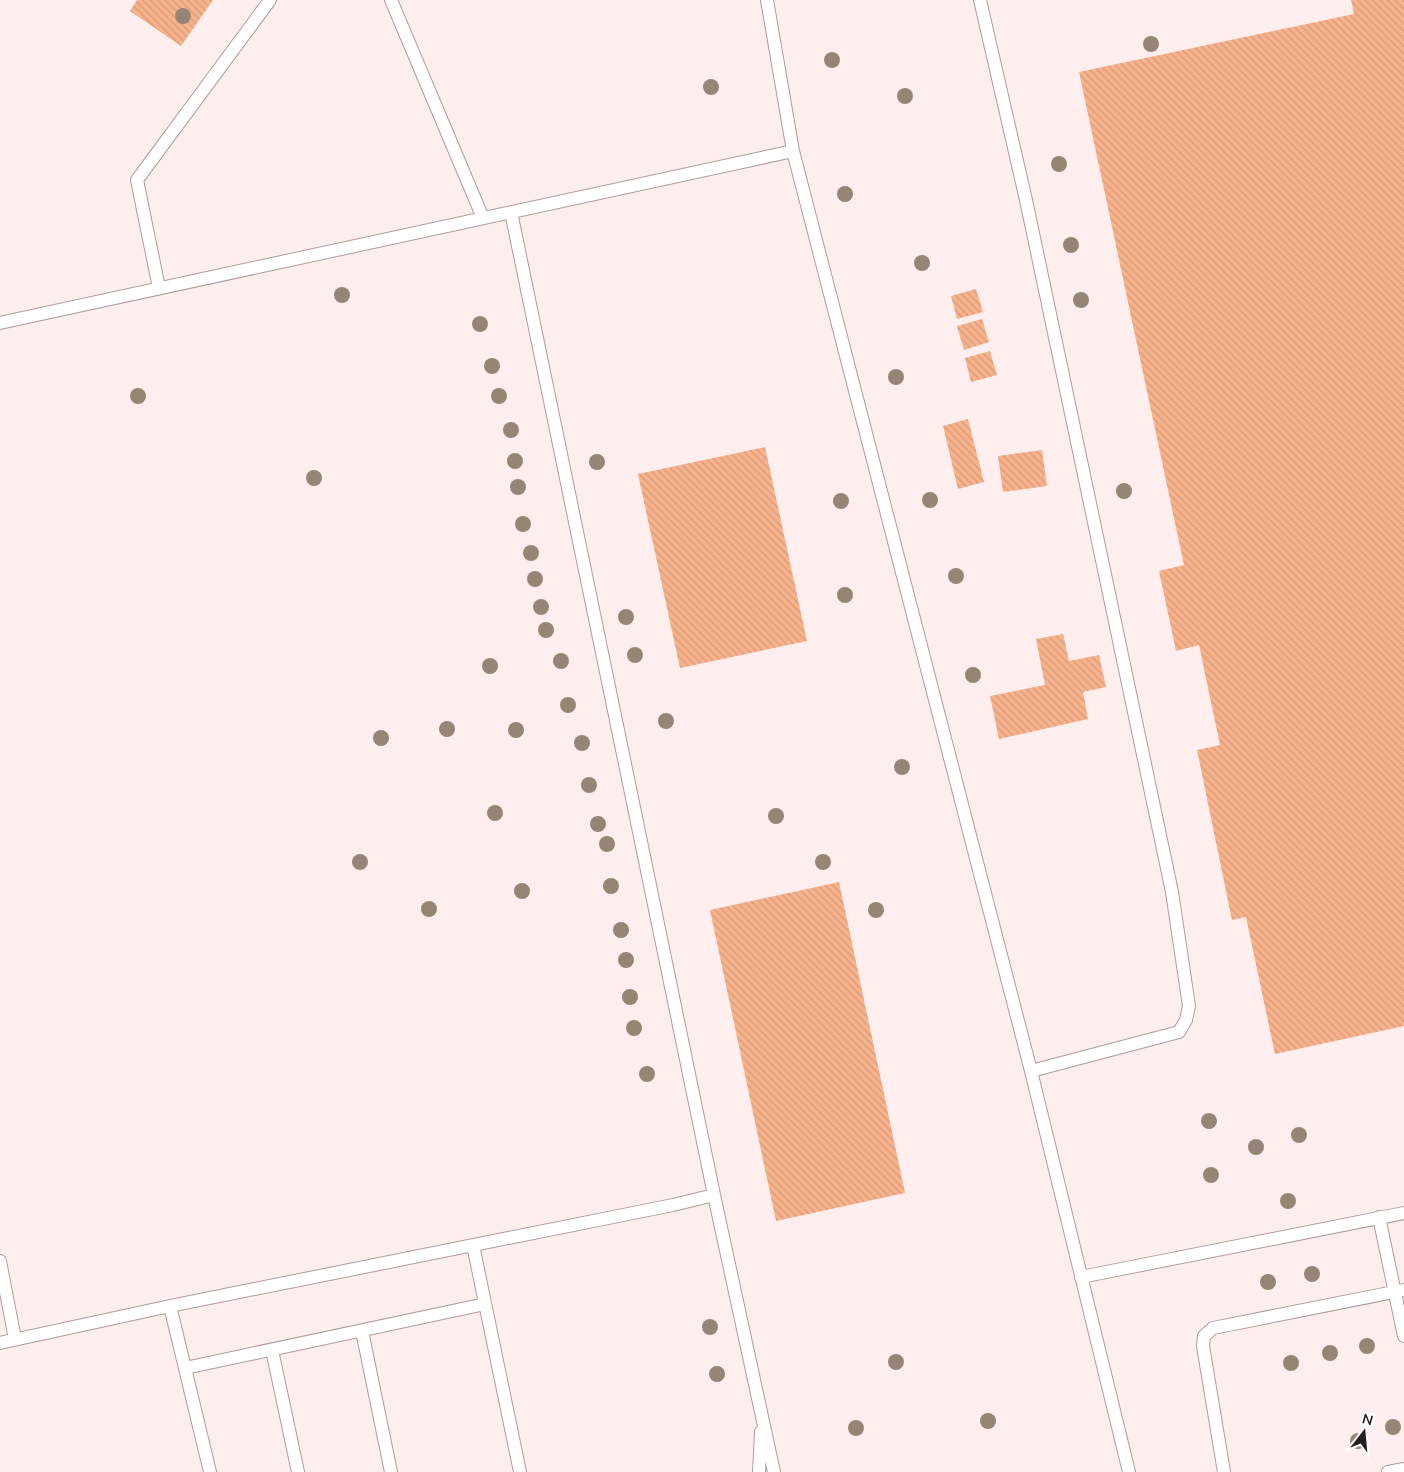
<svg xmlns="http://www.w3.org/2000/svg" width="1404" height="1472" viewBox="0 0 1404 1472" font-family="Mulish,sans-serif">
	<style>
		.building { fill: url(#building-back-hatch) }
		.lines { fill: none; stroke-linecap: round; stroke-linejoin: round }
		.service-casing { stroke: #ad9c9b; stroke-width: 14 }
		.service { stroke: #fff; stroke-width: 12 }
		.tree { fill: #968575 }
	</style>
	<defs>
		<pattern id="building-back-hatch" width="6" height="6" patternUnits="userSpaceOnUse" patternTransform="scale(1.25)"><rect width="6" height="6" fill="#f8b38d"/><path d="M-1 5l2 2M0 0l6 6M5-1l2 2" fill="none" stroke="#d49a79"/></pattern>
	</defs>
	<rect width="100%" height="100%" fill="#feefee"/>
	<!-- building -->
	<path class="building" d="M137,0H213L181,46L130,11Z
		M1351,0H1404V1026L1275,1054L1246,917L1232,920L1197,750L1220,745L1199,645L1176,651L1159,571L1184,565L1079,72L1354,14Z
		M976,289L983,312L957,319L951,296Z
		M982,319L989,342L964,350L957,326Z
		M990,351L997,375L971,382L965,358Z
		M968,419L984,482L958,489L943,426Z
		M765,447L807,641L680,668L638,474Z
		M1042,450L1047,486L1003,492L998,456Z
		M1063,634L1069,661L1099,655L1106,687L1083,692L1088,719L999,739L990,696L1045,685L1036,639Z
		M839,882L905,1193L776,1221L710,910Z"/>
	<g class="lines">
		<!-- service casing -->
		<g class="service-casing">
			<path id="service" d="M391,0L483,218
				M767,0L793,151L1031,1071L1129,1472
				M980,0L1026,200L1172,892L1189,1006L1186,1020L1179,1032L1031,1071
				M511,212L714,1195L774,1472
				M159,288L137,180L270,0
				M0,323L793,151
				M1379,1217L1404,1336
				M473,1245L520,1472
				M0,1261L15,1339
				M1081,1277L1404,1213
				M170,1306L210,1472
				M362,1331L391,1472
				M0,1343L170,1306L673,1205L714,1195
				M272,1350L298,1472
				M185,1368L485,1304
				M759,1472L761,1432
				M1224,1472L1203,1346L1204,1336L1213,1328L1404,1290
				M1388,1472L1404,1469"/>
		</g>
		<!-- service -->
		<use href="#service" class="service"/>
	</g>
	<!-- trees -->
	<g class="tree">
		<circle cx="183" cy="16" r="8"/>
		<circle cx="1151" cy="44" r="8"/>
		<circle cx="832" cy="60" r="8"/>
		<circle cx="711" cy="87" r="8"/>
		<circle cx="905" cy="96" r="8"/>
		<circle cx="1059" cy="164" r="8"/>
		<circle cx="845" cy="194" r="8"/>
		<circle cx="1071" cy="245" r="8"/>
		<circle cx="922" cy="263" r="8"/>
		<circle cx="342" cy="295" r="8"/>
		<circle cx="1081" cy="300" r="8"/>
		<circle cx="480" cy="324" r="8"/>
		<circle cx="492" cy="366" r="8"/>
		<circle cx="896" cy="377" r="8"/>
		<circle cx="138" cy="396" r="8"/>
		<circle cx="499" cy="396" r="8"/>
		<circle cx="511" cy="430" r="8"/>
		<circle cx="515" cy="461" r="8"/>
		<circle cx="597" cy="462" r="8"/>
		<circle cx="314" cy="478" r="8"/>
		<circle cx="518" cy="487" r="8"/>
		<circle cx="1124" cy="491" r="8"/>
		<circle cx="930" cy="500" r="8"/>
		<circle cx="841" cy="501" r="8"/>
		<circle cx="523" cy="524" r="8"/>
		<circle cx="531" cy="553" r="8"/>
		<circle cx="956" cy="576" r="8"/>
		<circle cx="535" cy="579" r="8"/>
		<circle cx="845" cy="595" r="8"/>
		<circle cx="541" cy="607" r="8"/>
		<circle cx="626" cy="617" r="8"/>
		<circle cx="546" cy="630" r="8"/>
		<circle cx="635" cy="655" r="8"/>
		<circle cx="561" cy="661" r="8"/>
		<circle cx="490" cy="666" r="8"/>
		<circle cx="973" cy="675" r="8"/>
		<circle cx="568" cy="705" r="8"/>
		<circle cx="666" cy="721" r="8"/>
		<circle cx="447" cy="729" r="8"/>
		<circle cx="516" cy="730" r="8"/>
		<circle cx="381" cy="738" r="8"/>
		<circle cx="582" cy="743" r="8"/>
		<circle cx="902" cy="767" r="8"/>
		<circle cx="589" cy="785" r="8"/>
		<circle cx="495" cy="813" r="8"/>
		<circle cx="776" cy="816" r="8"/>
		<circle cx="598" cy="824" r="8"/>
		<circle cx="607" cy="844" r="8"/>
		<circle cx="360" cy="862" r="8"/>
		<circle cx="823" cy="862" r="8"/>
		<circle cx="611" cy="886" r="8"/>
		<circle cx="522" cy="891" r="8"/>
		<circle cx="429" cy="909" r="8"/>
		<circle cx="876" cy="910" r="8"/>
		<circle cx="621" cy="930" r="8"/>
		<circle cx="626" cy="960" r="8"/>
		<circle cx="630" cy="997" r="8"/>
		<circle cx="634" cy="1028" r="8"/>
		<circle cx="647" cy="1074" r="8"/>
		<circle cx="1209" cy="1121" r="8"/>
		<circle cx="1299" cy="1135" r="8"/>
		<circle cx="1256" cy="1147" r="8"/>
		<circle cx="1211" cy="1175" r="8"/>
		<circle cx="1288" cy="1201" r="8"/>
		<circle cx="1312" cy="1274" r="8"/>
		<circle cx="1268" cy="1282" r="8"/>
		<circle cx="710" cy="1327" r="8"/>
		<circle cx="1367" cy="1346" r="8"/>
		<circle cx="1330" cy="1353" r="8"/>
		<circle cx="896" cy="1362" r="8"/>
		<circle cx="1291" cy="1363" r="8"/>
		<circle cx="717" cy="1374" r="8"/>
		<circle cx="988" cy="1421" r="8"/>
		<circle cx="1393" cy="1427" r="8"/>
		<circle cx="856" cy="1428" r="8"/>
		<circle cx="1358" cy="1441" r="8"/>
	</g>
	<!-- north arrow -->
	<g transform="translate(1364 1432) rotate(16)" stroke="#ffffff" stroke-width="4" paint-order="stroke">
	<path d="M0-4L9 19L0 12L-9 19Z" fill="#241e1d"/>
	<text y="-8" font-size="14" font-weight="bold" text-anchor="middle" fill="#241e1d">N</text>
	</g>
</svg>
